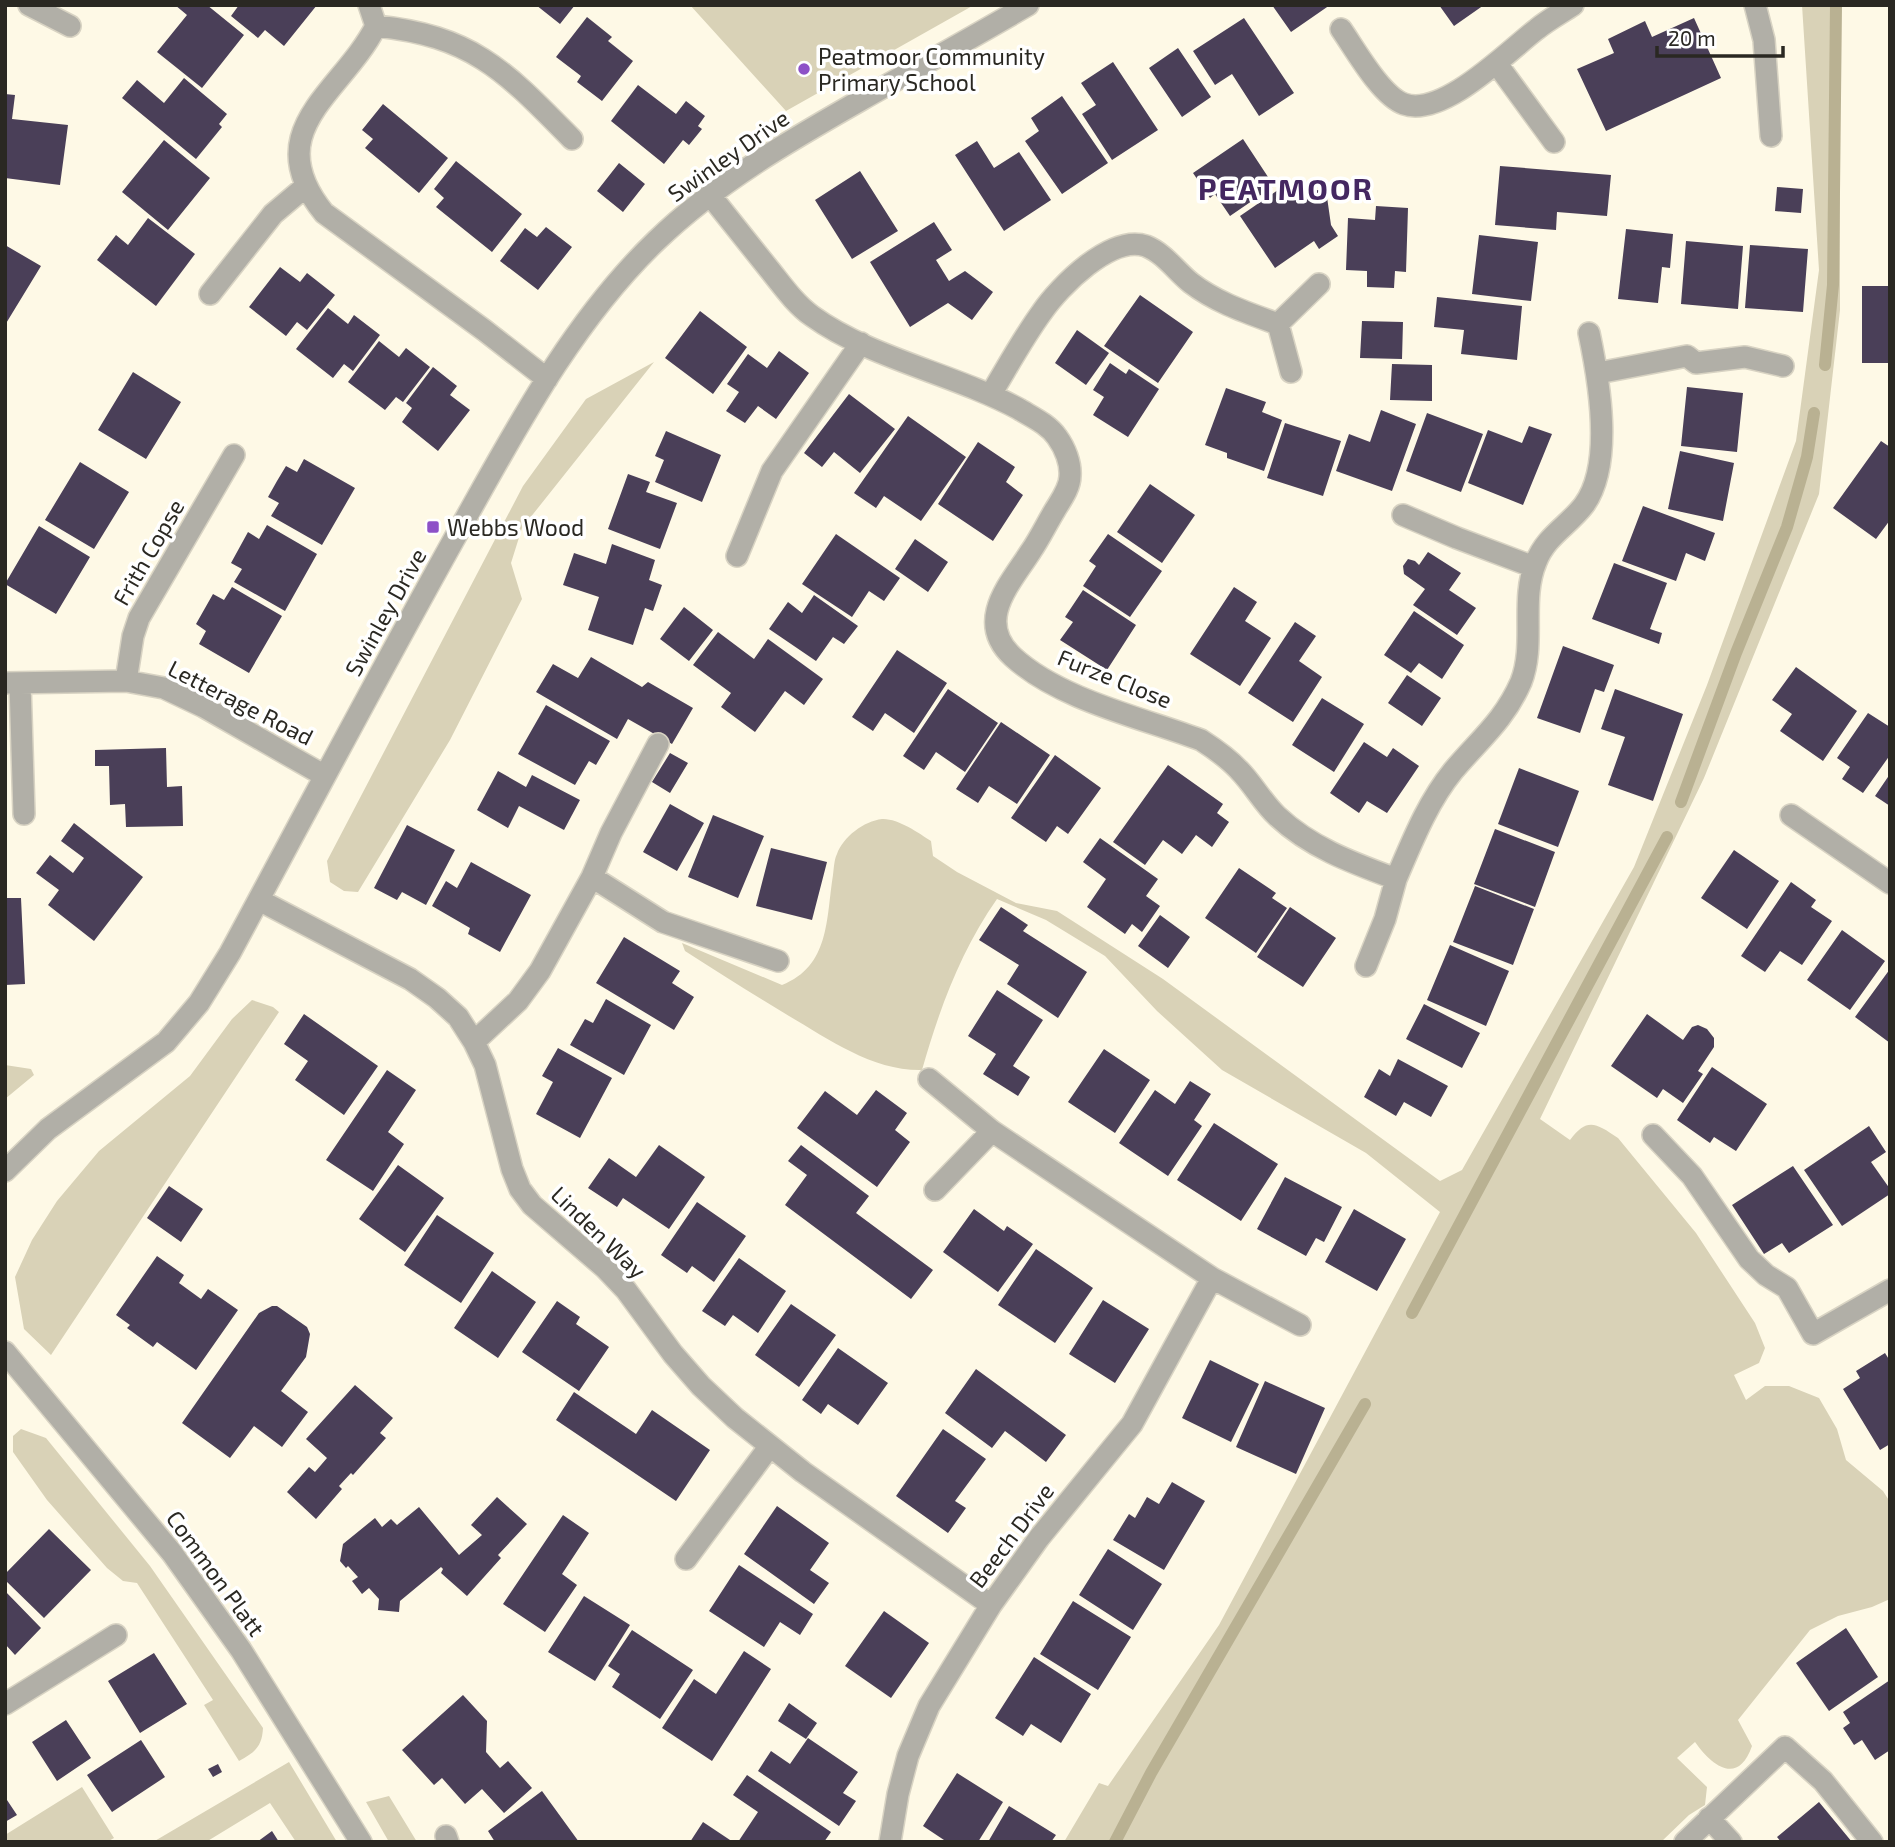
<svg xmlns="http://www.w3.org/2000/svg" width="1895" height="1847" viewBox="0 0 1895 1847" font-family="'Exo 2',sans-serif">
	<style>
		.green { fill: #d9d2b7 }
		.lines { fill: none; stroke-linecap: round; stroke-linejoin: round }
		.stream { stroke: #b9b192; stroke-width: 12 }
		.building { fill: #4a3f58 }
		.minor-casing { stroke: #d8d3c3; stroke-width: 24 }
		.minor { stroke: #b1afa7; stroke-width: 21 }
		.poi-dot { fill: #8d51c7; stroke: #fff; stroke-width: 2.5 }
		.labels { text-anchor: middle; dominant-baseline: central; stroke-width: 7; stroke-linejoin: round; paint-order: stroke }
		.poi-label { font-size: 23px; fill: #2a2822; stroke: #fff; text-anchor: start }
		.street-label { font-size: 23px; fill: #2a2822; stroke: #fff }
		.district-label { font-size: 30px; font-weight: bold; letter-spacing: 2px; fill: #442761; stroke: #fff }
	</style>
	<rect width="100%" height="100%" fill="#fef9e6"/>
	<!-- green -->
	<path class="green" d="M690,5H974L786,111Z
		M1802,5H1836L1840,200V310L1819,494L1704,778L1540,1119L1570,1140C1587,1117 1596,1123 1618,1138L1696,1233L1755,1323L1765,1348L1759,1363L1734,1375L1746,1400L1765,1386H1789L1819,1398L1837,1429L1846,1460L1883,1491L1890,1502V1599L1872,1607L1838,1616L1810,1630L1738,1720L1752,1746C1738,1786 1712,1766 1695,1742L1677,1758L1707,1787L1705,1805L1689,1815L1661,1842H1064L1099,1783L1108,1786L1219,1625L1440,1212L1366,1153L1222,1070L1157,1011L1105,956L1046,920L997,899C961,950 939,1010 922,1070C873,1071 830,1040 789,1016C754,995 719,973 685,951L682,943L782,985C830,966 826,919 833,875C834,868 834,860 837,854C843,837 864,821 882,819C897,818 919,833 931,841L933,856L957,872L1016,903L1057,911L1163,979L1440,1181L1462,1170L1634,867L1707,685L1796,441L1819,270Z
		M654,362L522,528L511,563L522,599L450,740L358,892L344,891L330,882L327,861L523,486L586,399Z
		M252,1000L273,1007L279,1012L51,1355L24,1329L15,1277L32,1240L57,1201L99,1151L190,1076L232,1019Z
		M5,1065L31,1069L34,1075L5,1099Z
		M21,1429L46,1438L150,1566L263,1728C262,1747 255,1752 239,1761L204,1705L213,1700L137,1583L123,1581L107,1568L47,1500L13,1452V1436Z
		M289,1762L337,1842H296L270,1803L206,1842H153Z
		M82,1787L114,1838L107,1842H5V1835Z
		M389,1796L417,1842H389L366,1802Z"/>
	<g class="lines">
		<!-- stream -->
		<path class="stream" d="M1825,365L1833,285L1836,5
			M1681,802L1736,653L1787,527L1807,457L1814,413
			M1412,1313L1667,837
			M1115,1842L1151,1773L1365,1404"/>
	</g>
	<!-- building -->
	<path class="building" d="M175,5H207L244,35L202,88L157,52L187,15Z
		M239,5H317L284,46L265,30L258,38L231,16Z
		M536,5H575L560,24Z
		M1272,5H1330L1291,32Z
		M1439,5H1484L1454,26Z
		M587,17L612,37L608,41L633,61L602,101L577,82L581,76L556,57Z
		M1244,18L1294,93L1259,116L1232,74L1215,85L1193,51Z
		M1694,18L1721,78L1606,131L1577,69L1614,53L1608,39L1645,21L1652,37Z
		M1178,48L1211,97L1182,117L1149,68Z
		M1113,62L1158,130L1112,160L1082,114L1096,105L1081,83Z
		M184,78L227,114L219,124L222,127L196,159L122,98L137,80L164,103Z
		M638,85L676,114L686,101L705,116L698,126L702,129L689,145L683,140L664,164L611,121Z
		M5,94L15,95L12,119L68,125L60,185L5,178Z
		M1062,96L1108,163L1062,194L1025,141L1039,131L1031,118Z
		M383,104L448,158L419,193L365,148L373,139L362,130Z
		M1243,139L1274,186L1230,216L1215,194L1210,198L1193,173Z
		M164,140L210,178L168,230L122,192Z
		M977,141L994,168L1019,152L1051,200L1004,231L955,155Z
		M456,161L522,214L492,252L436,207L444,198L434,189Z
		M619,163L645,184L623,212L597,191Z
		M1500,166L1611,175L1607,216L1557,212L1556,230L1495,225Z
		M860,171L898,231L852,259L815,200Z
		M1288,183L1296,196L1308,191L1319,190L1327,197L1331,225L1338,236L1319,249L1314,241L1275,268L1240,216Z
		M1777,187L1803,189L1801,213L1775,211Z
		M1376,206L1408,208L1406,272L1395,271L1394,288L1367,287V271L1346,270L1348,218L1375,220Z
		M148,218L195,254L156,306L97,260L116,235L128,245Z
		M934,222L952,250L936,260L949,281L965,271L993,292L972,320L948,303L910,327L870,262Z
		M546,227L572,247L538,290L500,261L525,228L537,237Z
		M1626,229L1673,234L1670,268L1662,267L1658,303L1618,299Z
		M1479,235L1538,242L1531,301L1472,294Z
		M1686,241L1743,246L1738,309L1681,304Z
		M5,245L41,266L5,325Z
		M1750,245L1808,249L1803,312L1745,308Z
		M280,267L300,282L307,273L335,295L307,330L297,322L286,336L249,307Z
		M1862,286H1890V363H1862Z
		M1140,295L1193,332L1158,383L1104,346Z
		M1437,297L1522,306L1517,360L1461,354L1464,330L1434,327Z
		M328,308L348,324L354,315L380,335L353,371L344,364L333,378L296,349Z
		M700,311L747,347L713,394L665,358Z
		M1362,321L1403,322L1402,359L1360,358Z
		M1077,330L1109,353L1086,385L1055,363Z
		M379,341L399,357L406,348L430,367L403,402L396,397L385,410L348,382Z
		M779,351L809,373L776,419L758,406L745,423L726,411L739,392L727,384L748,354L767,368Z
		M1110,363L1126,374L1129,369L1159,389L1128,437L1093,415L1104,397L1093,390Z
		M1392,364L1432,365V401L1390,400Z
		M433,367L457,386L450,395L470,410L438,451L402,422L412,408L406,403Z
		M133,372L181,402L146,459L98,430Z
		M1687,387L1743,393L1737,452L1681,446Z
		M1226,388L1266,402L1262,412L1282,420L1264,471L1227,458V453L1205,445Z
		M849,394L895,429L860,473L834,452L822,467L804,453Z
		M1381,410L1416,424L1392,491L1336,471L1349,434L1370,442Z
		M1427,413L1483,434L1461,492L1406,471Z
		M908,416L966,457L921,521L884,496L876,508L854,493Z
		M1285,423L1341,441L1323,496L1267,478Z
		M1529,426L1552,434L1523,505L1468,483L1488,430L1522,443Z
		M666,431L721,455L702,502L655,482L664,460L655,456Z
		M1881,441L1890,447V520L1876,539L1833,508Z
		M978,442L1015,467L1006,482L1023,495L993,541L938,504Z
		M1680,451L1734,463L1723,521L1668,509Z
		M304,459L355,488L322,545L271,516L279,503L268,497L277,481L286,466L297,472Z
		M80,462L129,492L94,549L45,520Z
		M628,474L650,482L646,492L677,503L660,549L608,529Z
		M1150,484L1195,515L1162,563L1117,532Z
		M1643,506L1715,533L1705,561L1686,553L1676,581L1622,561Z
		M267,525L317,554L285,611L234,582L242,569L231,563L248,532L259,539Z
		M39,526L90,557L56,614L5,584Z
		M836,534L900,578L884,601L869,591L852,617L802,584Z
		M1108,534L1162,571L1130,617L1083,586L1096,566L1089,561Z
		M915,539L948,562L928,592L895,569Z
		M612,544L655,560L649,580L662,585L653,611L645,608L633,645L588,630L599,597L563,585L574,553L606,564Z
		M1428,552L1461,573L1449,590L1476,608L1457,635L1413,605L1425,589L1404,574L1403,566L1408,559L1415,561L1419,565Z
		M1614,563L1667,583L1650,629L1662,633L1659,644L1592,619Z
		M232,587L282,616L249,673L199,644L206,631L196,624L213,594L224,600Z
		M1234,587L1257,602L1245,621L1271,638L1240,686L1190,654Z
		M1083,590L1136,625L1107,670L1060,640L1073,622L1065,617Z
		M814,595L858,626L844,644L833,637L816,661L769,629L788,602L802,613Z
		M684,607L713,630L689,661L660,639Z
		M1414,611L1464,645L1442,679L1419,663L1411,673L1384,655Z
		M1295,622L1316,636L1299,661L1322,677L1293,722L1248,693Z
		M718,632L754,659L768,639L823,679L804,705L785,691L755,732L721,707L731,693L693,665Z
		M1563,646L1614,665L1604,692L1595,689L1580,733L1537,718Z
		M897,650L947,683L914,733L885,713L873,731L852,717Z
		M591,657L642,687L648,682L693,708L672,744L628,719L617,739L536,692L553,664L578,678Z
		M1796,667L1857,711L1823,761L1780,731L1792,714L1772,700Z
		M1407,675L1441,698L1422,726L1388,703Z
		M948,689L998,723L965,772L936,752L924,770L903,756Z
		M1615,689L1683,714L1653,801L1608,785L1625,737L1601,729Z
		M1322,698L1364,724L1334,772L1292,745Z
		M546,705L610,741L596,765L589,761L575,785L518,754Z
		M1868,713L1890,727V755L1863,793L1842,779L1850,767L1837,758Z
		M1001,722L1050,755L1017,804L989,786L978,803L956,789Z
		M1364,742L1387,757L1393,748L1419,766L1387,813L1367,801L1359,813L1330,793Z
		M166,748L167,787L182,786L183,826L126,827L125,804L110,805L109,766H95V750Z
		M670,753L688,763L670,793L652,782Z
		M1055,755L1101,788L1068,834L1057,826L1046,842L1011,818Z
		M1168,765L1223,804L1217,813L1229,822L1212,847L1196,835L1182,854L1163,840L1145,865L1113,842Z
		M1519,768L1579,791L1558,847L1498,824Z
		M498,771L526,787L532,775L580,800L564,830L519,806L508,828L477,810Z
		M1890,774V806L1875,796Z
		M670,804L704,823L677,871L643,852Z
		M713,815L764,836L738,898L688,877Z
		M74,823L143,877L94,941L48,905L59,890L36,873L50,855L73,873L84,858L61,841Z
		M407,825L455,850L426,905L402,892L397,900L374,888Z
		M1495,829L1555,852L1535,907L1474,884Z
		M1100,838L1158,879L1146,896L1160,906L1142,932L1132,924L1125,934L1087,907L1106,879L1083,862Z
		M771,848L827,862L812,920L756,906Z
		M1734,850L1779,881L1747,929L1701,898Z
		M471,862L531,895L500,952L468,934L470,928L432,906L446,881L457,888Z
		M1239,868L1276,893L1272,898L1287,908L1256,953L1205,918Z
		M1791,882L1816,900L1811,907L1832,921L1802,965L1780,951L1765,972L1741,956Z
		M1475,886L1534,909L1513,965L1453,942Z
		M5,898H21L25,984L5,985Z
		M1001,907L1028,925L1023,931L1087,972L1058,1018L1007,984L1019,965L979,940Z
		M1290,907L1336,938L1303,987L1257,957Z
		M1160,915L1190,937L1168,968L1138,946Z
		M1842,930L1885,961L1850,1010L1807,980Z
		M624,937L680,971L672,983L694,997L674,1030L596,983Z
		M1450,945L1509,971L1486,1026L1427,1000Z
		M1890,969V1043L1855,1017Z
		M997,990L1043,1020L1013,1066L1030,1077L1018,1096L983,1074L996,1054L968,1036Z
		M606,999L651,1025L624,1075L570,1045L585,1019L593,1023Z
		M1424,1004L1480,1033L1462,1068L1406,1039Z
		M304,1014L378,1066L344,1115L295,1080L308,1061L284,1044Z
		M1647,1014L1683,1040L1692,1027L1698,1025L1707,1029L1714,1038V1047L1698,1071L1703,1074L1683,1103L1663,1089L1657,1098L1611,1066Z
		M558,1048L612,1078L580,1138L536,1114L553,1082L542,1076Z
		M1104,1049L1150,1080L1115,1133L1068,1102Z
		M1398,1059L1448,1086L1431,1117L1404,1102L1396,1116L1364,1097L1379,1069L1390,1076Z
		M1712,1067L1767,1104L1736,1151L1714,1137L1710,1143L1677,1120Z
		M387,1070L416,1090L388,1132L404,1144L373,1191L326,1160Z
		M1190,1081L1211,1094L1194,1120L1202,1126L1168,1176L1119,1143L1155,1090L1175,1104Z
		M876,1090L907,1113L895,1130L910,1142L877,1187L797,1128L825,1091L857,1115Z
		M1214,1123L1278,1164L1241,1221L1177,1180Z
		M1869,1126L1886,1152L1871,1162L1890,1189V1194L1842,1226L1804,1170Z
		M659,1145L705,1177L669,1229L623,1198L617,1207L588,1188L609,1158L636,1177Z
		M801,1145L869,1196L856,1213L933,1270L911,1299L785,1205L807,1175L788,1161Z
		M398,1165L444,1198L405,1252L359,1219Z
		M1793,1166L1833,1225L1789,1253L1782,1243L1764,1254L1732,1205Z
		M1285,1177L1342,1207L1324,1242L1316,1238L1306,1256L1257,1229Z
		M169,1186L203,1209L181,1242L147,1218Z
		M697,1202L746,1236L714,1282L692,1266L687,1273L661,1255Z
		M974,1209L1004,1231L1007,1226L1033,1244L998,1292L943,1252Z
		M1354,1209L1406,1239L1377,1291L1325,1262Z
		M437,1215L494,1253L461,1303L404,1265Z
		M1036,1249L1093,1288L1055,1343L998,1305Z
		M157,1256L184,1275L179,1283L201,1299L208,1289L238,1310L196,1370L157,1342L153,1347L127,1328L130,1325L116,1315Z
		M739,1258L786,1291L758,1333L733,1315L725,1326L702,1311Z
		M492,1271L536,1302L498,1358L454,1328Z
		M1103,1300L1149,1329L1115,1383L1069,1354Z
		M557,1301L580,1317L576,1324L609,1347L579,1391L522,1352Z
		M791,1304L836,1335L799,1387L755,1355Z
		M272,1306H277L307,1327L310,1334L306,1357L281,1391L308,1412L282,1447L254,1426L230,1458L182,1423L259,1313Z
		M838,1348L888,1383L858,1425L828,1404L821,1414L802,1400Z
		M1885,1353L1890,1361V1444L1880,1450L1843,1389L1860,1378L1856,1371Z
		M1210,1360L1259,1384L1231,1442L1182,1418Z
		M976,1369L1066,1435L1046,1462L1005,1431L992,1448L945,1413Z
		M1265,1381L1325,1408L1296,1474L1236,1447Z
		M355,1385L393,1418L380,1433L386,1438L353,1475L351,1473L339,1486L342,1489L316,1519L287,1492L309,1467L315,1472L327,1458L306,1439Z
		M574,1392L636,1434L652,1410L710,1450L676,1501L556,1420Z
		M943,1429L986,1459L955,1501L966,1508L948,1533L896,1496Z
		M1172,1482L1205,1501L1164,1570L1113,1540L1129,1514L1135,1518L1147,1497L1159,1504Z
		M497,1497L527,1524L498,1555L501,1558L467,1596L441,1573L443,1569L441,1567L400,1601L399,1612L378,1610L379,1599L369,1588L362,1594L352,1581L358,1577L348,1566L346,1568L340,1561L343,1544L375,1518L382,1527L391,1519L397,1525L419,1507L459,1555L482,1535L471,1525Z
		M777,1506L829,1543L810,1570L829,1583L814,1604L744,1554Z
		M563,1515L589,1533L562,1574L577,1585L545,1632L503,1604Z
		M49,1529L91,1570L44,1618L5,1580V1574Z
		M1108,1549L1162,1584L1133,1630L1079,1595Z
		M739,1565L813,1614L800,1635L780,1622L764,1647L709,1611Z
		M5,1591L41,1628L15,1655L5,1644Z
		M584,1596L630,1625L595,1681L548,1652Z
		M1073,1601L1131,1637L1098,1690L1040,1654Z
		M884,1611L929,1643L891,1698L845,1666Z
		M1846,1628L1878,1677L1829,1711L1796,1663Z
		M632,1630L693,1670L660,1719L612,1687L620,1674L608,1666Z
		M744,1651L771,1669L712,1761L662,1728L694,1679L716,1694Z
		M154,1653L187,1704L140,1733L108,1681Z
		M1034,1657L1091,1694L1061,1743L1031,1724L1023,1736L995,1718Z
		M1890,1680V1750L1875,1760L1862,1740L1854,1745L1843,1728L1850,1723L1843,1712Z
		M463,1695L487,1721L486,1752L500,1768L508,1761L532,1788L504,1813L482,1789L465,1804L442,1778L434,1785L402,1750Z
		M789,1703L817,1723L806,1739L778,1721Z
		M66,1720L91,1758L57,1781L32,1742Z
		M808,1738L858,1772L843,1793L856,1801L839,1826L758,1771L771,1751L790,1764Z
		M141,1740L165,1777L112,1812L87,1775Z
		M218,1764L222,1772L213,1777L208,1769Z
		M957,1773L1003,1802L978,1842H947L923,1826Z
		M747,1775L831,1832L824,1842H738L758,1812L733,1795Z
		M542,1791L579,1842H495L488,1831Z
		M5,1797L17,1815L5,1822Z
		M1819,1802L1852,1842H1781L1777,1837Z
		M1009,1806L1056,1835L1051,1842H988Z
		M703,1822L733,1842H690Z
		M272,1831L279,1842H257Z"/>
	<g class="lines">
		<!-- minor casing -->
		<g class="minor-casing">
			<path id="minor" d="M29,5L70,26
				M369,5L376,26C342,93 257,130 324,213L484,330L547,379
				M1755,5L1764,40L1771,136
				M376,26C474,36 506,72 572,139
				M1341,29C1355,49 1381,96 1404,104C1443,118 1508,51 1537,29C1548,20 1561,13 1573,5
				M1497,64L1554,142
				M710,195C730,220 750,245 769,269C782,285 795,304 812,316C870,358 954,374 1019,409C1032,417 1048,424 1057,437C1065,448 1071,463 1070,476C1070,488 1061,500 1055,510C1047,523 1040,538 1031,551C1010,584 974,621 1013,657C1060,700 1143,718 1201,740C1215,749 1228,758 1239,770C1253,784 1263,803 1277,816C1311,848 1353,863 1396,879C1412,842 1427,803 1453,771C1479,740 1504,721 1521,682C1536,644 1520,600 1536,562C1546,536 1568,526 1584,505C1614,464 1599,380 1589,333
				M210,294L273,214L305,187
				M1278,324L1319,284
				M1598,373L1687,356L1696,363L1745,357L1783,366
				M991,394C1008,366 1023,338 1042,312C1059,287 1111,234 1146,246C1164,253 1177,272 1191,283C1217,303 1248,313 1278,324L1291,372
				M1403,515L1457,538L1534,567
				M737,556L772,471L861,343
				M126,681L133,636L139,618L234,455
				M5,683L126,681L164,688L204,707L325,776
				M20,683L24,814
				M1791,815L1890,883
				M592,877L663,922L778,961
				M259,900L410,979L437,998L458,1017L474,1042L485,1065L512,1169L520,1189L532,1205L605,1268L626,1290L673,1354L701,1386L735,1418L803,1472L991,1605
				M1366,966L1385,919L1396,879
				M474,1042L518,1001L540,971L592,877L611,833L658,744
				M1653,1135L1692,1176L1749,1259L1766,1275L1787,1288L1813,1334L1890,1290
				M5,1171L48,1129L166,1042L199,1003L230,953C307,810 383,666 462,525C518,425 573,321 656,241C716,183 789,141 861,100C917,68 973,37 1028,5
				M935,1190L992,1131
				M1212,1278L1300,1325
				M5,1352L172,1553L241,1650L361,1842
				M686,1559L770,1446
				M5,1704L116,1635
				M1709,1818L1731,1842
				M446,1836L448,1842
				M890,1842L898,1794L908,1756L929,1706L991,1605L1039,1538L1132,1424L1212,1278L992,1131L929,1079
				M1685,1842L1785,1747L1823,1781L1872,1842"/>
		</g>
		<!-- minor -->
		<use href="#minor" class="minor"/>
	</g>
	<!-- markers -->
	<g class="poi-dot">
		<circle cx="804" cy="69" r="7"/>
		<rect x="426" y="520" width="14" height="14" rx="3.5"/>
	</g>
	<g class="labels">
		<!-- poi labels -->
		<g class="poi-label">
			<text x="818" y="56">Peatmoor Community<tspan x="818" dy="26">Primary School</tspan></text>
			<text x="447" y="527">Webbs Wood</text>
		</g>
		<!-- street labels -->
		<g class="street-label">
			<text transform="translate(728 155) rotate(-35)">Swinley Drive</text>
			<text transform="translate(148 552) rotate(-60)">Frith Copse</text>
			<text transform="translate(385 612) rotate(-61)">Swinley Drive</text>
			<text transform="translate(1115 678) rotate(22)">Furze Close</text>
			<text transform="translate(241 702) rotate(27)">Letterage Road</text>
			<text transform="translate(599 1232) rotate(44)">Linden Way</text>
			<text transform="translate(1011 1535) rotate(-53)">Beech Drive</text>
			<text transform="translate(216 1573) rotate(54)">Common Platt</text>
		</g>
		<!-- district labels -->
		<g class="district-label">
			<text x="1286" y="188">PEATMOOR</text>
		</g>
	</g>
	<!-- border -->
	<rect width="1895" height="1847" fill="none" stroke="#2a2822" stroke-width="14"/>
	<!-- scale -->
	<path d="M1657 46v10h126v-10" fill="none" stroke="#2a2822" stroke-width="3.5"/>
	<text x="1668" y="46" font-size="21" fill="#2a2822" stroke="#ffffff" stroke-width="5" paint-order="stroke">20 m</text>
</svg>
